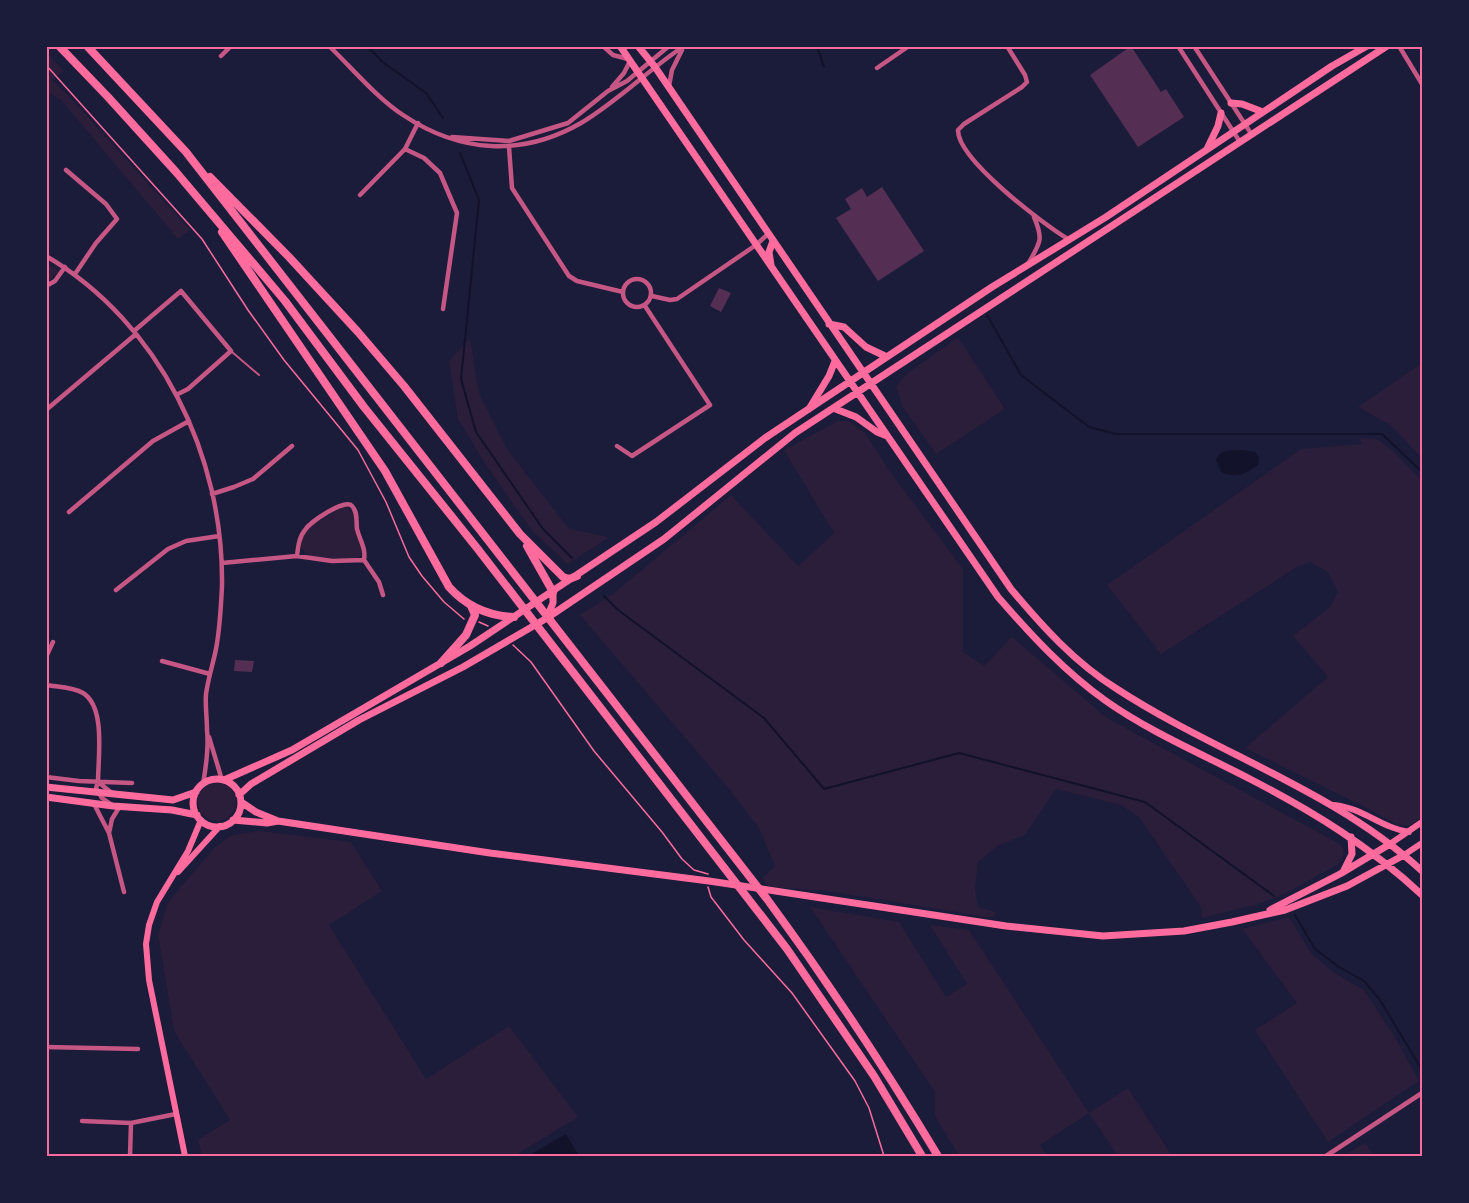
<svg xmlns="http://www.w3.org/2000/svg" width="1469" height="1203" viewBox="0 0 1469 1203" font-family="'Varela Round',sans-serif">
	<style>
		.green { fill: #2a1e3b }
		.water { fill: #12122b }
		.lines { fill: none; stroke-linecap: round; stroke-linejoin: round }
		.stream { stroke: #12122b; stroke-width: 2 }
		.building { fill: #542f53 }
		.path { stroke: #ff6b9d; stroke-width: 1.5 }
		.service { stroke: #c65784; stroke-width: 2 }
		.minor { stroke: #c65784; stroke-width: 4.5 }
		.secondary { stroke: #ff6b9d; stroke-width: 6 }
		.primary { stroke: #ff6b9d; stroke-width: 7 }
		.motorway { stroke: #ff6b9d; stroke-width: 8 }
		.neatline { fill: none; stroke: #ff6b9d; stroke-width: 2 }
	</style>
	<rect width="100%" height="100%" fill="#1b1b3a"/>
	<!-- green -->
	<path class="green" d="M46,53L64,71L52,80L69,96L190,230L178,239L61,100L47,92Z
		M46,264L60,271L46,283Z
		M958,337L1005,409L936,454L902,406L896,386L908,373Z
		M470,338L479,393L507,449L569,529L609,537L568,564L533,532L488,468L458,419L449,361Z
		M1422,363V458L1390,425L1358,407Z
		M838,421H849L865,433L891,473L963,569V652L984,666L1012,637L1107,718L1340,844L1344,850L1342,860L1337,865L1286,893L1259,904L1202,918L1201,907L1139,817L1121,805L1056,789L1025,835L999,845L978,862L975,889L978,907L996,912L993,918L827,891L769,887L762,878L775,866L759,828L729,789L580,615L613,594L731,495L798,566L834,533L784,450Z
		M1359,438L1377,439L1392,450L1422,481V817L1411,825H1398L1365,807L1245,748L1328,677L1293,636L1330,607L1338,592L1328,572L1310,562L1297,567L1161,654L1107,585L1301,449L1362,444Z
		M347,506L354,514L355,528L362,547L361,556C348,562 306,561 300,546C306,525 314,525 330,515C337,511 339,507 347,506Z
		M198 802a19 19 0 1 1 38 0a19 19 0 1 1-38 0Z
		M260,831L351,842L382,891L329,925L426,1079L509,1026L578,1117L514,1156H202L198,1140L230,1120L174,1031L158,935L167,905L179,889L215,847L232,835Z
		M810,907L899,922L946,997L967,984L930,925L969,930L1089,1113L1128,1088L1172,1156H1118L1089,1113L1040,1145L1047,1156H959L935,1116V1092Z
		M1289,917L1311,953L1333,972L1364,990L1396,1039L1419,1081L1328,1142L1255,1030L1297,1003L1242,929Z
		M1365,1143L1374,1156H1343Z"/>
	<!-- water -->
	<path class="water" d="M1243,450L1255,452L1259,457L1258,465C1246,474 1235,479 1221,472L1216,459C1221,449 1233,450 1243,450Z
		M566,1134L579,1156H528Z"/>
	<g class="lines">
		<!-- stream -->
		<path class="stream" d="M367,46L384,63L426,93L443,118
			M817,46L824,67
			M460,153L479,200L461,379L476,432L543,529L572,558
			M987,315L1021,375L1089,427L1116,434H1382L1422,472
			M604,596L618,610L764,718L824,789L959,753L1145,802L1274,896
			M1295,915L1315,949L1339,967L1364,981L1380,1000L1422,1070"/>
	</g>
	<!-- building -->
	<path class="building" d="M1131,46L1161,92L1166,89L1184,117L1138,147L1090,75Z
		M882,187L924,251L878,281L836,218L851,209L845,199L862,188L867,197Z
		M719,288L731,293L721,312L710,306Z
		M235,660L254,661L252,672L234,671Z"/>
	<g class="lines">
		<!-- path -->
		<path class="path" d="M46,65L202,239L248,310L284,360L358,450L386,502L409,557L422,576L444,602L464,619
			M479,622L488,626
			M513,645L531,662L594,751L662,832L682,859L694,870L708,874
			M708,887L711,897L744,940L792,993L855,1081L869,1108L884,1156"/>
		<!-- service -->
		<path class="service" d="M232,352L259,375"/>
		<!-- minor -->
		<path class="minor" d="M329,46C353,69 376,97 403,115C460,153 522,157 581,123C618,101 648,70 684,46
			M603,46L613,55L628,59
			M1007,46L1025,75L1027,82L1022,87L964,124L958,130C957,159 1043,224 1068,239
			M1178,46L1240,142
			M1194,46L1252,135
			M1399,46L1422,84
			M221,56L231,46
			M877,68L909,46
			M669,86L672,70L682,50
			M612,87L624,73L630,61
			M452,137L509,141L568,123L608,91L627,81L669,46
			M509,147L512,188L569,276L577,281L623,292
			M405,149L424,158L440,173L457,213L443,309
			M66,170L106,204L117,219L96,243L75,274
			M360,195L405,149L418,123
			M46,256C160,323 224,456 222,586C221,607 220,628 216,649C213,664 208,679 206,694C205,706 207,718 207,730C209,748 206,767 203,784
			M1028,264C1040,243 1044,240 1034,217
			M623 293a14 14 0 1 1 28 0a14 14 0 1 1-28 0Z
			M46,286L55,281L65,267
			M652,296L670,300L677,299L756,245L768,234
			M134,331L181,291L231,351L188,389L176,395
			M46,410L136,334
			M617,446L632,456L710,405L645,306
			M212,494L234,487L253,479L292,446
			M69,512L153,441L189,421
			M364,560L379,582L383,595
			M222,563L297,556L332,561L364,560C366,548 360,541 357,529C356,522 358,512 352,506C345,498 310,522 305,530C299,537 298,547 297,556
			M116,590L168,549L186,541L219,536
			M46,657L53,642
			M162,661L210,674
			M46,685C58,687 73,687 83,693C106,707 98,758 98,782L96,788L102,798L112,805
			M209,737L222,780
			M46,777L79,781L132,783
			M98,782L112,793
			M94,804L109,833
			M120,806L112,819L109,833L124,892
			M46,1047L138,1049
			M82,1121L131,1123L176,1114
			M130,1156L131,1123
			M1326,1156L1422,1093"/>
		<!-- secondary -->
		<path class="secondary" d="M1333,805C1362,807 1381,828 1409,832
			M1390,844L1422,822
			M1404,855L1422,843
			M178,872L220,826
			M185,1156L149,980L146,944L149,925L157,902L188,851L201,820"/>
		<!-- primary -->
		<path class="primary" d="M620,46L998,597C1031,635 1065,672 1106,701C1150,732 1202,754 1250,779C1312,811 1371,847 1422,895
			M638,46L655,67L1011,589C1042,626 1075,663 1117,689C1217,754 1334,790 1422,871
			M1231,103L1242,104L1263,112
			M1207,149L1218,126L1221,113
			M771,265L769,252L773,241
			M829,324L844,327L866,347L887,357
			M833,408L856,417L877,432L887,436
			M809,409L829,376L835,361
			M548,615L553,603V592
			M193 803a24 24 0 1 1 48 0a24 24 0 1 1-48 0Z
			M224,780L292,750L470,646L656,522L765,438L992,287L1106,217L1332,66L1367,46
			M46,787L173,800L196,792
			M239,795L251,784L359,720L463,667L547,618L664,539L795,433L1387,46
			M46,797L113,806L172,810L197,815
			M241,802L256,812L278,821L490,853L709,881L1006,926L1103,936L1184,931L1232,922L1285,910L1347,886L1404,855
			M233,820L267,823L278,821
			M1344,870L1352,854L1351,837
			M1270,910L1340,874L1390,844"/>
		<!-- motorway -->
		<path class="motorway" d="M59,46L108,97L176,172L285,301L364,407L477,548L787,949L874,1076L922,1156
			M87,46L186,152L767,899C828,982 885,1068 938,1156
			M210,177L289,257L358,332L404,386L520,534L563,577L569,579L577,576
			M222,232L385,471L449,587C467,607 488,616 514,617
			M527,546L553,592
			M441,663L466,635L475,615L471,606"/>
	</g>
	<!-- border -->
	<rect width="1469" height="1203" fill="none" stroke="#1b1b3a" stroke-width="96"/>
	<rect x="48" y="48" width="1373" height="1107" class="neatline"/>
</svg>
